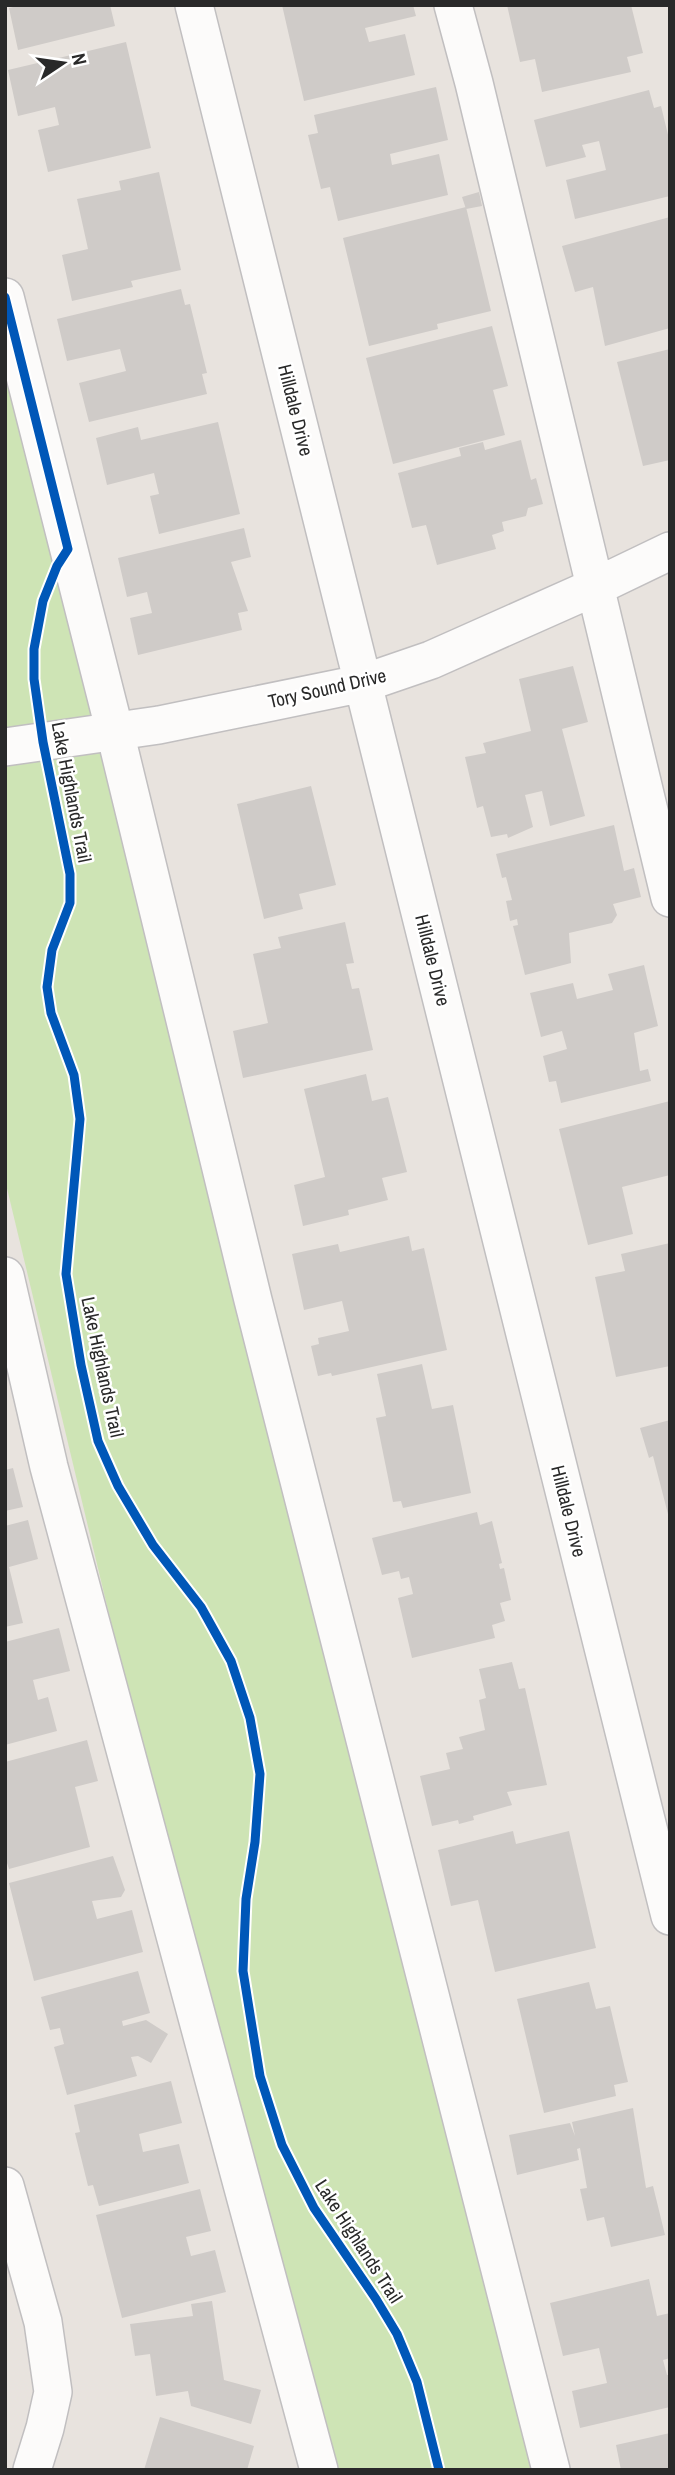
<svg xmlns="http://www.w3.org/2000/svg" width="675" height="2475" viewBox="0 0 675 2475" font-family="'Archivo Narrow',sans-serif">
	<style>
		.green { fill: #cee4b5 }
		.building { fill: #cfcbc8 }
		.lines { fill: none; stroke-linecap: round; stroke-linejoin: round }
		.minor-casing { stroke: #c1bfc0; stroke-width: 40 }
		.minor { stroke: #fcfbfa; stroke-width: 37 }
		.cycleway-casing { stroke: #fff; stroke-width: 13 }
		.cycleway { stroke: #0057b8; stroke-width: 9 }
		.labels { text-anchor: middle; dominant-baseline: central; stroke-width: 5; stroke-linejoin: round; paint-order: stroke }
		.street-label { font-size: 19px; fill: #292929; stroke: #fff }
	</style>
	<rect width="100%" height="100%" fill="#e8e3de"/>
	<!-- green -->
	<path class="green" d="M5,336L538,2470H314L5,1180Z"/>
	<!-- building -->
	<path class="building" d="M21,5H110L115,26L18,50L9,8Z
		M282,5H413L416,16L365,28L369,42L405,34L415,75L304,101Z
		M507,5H631L643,53L627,57L631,72L542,92L535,59L520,62Z
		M126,42L151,148L48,172L38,130L59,125L55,107L18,116L8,70Z
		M436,87L448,140L390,154L392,165L439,154L448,195L338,221L330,187L321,189L308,135L318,133L314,115Z
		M649,90L654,108L661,106L670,143V196L575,219L566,180L606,170L599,141L582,145L586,157L546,167L534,120Z
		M159,172L181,270L131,281L133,287L72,301L62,255L88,249L77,199L121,190L119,181Z
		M479,192L482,206L466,209L462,197Z
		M466,207L491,311L437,324L438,329L369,346L343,238Z
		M670,217V328L605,346L593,287L575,292L562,246Z
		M181,289L185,305L190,304L207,373L202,374L207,394L89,422L79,383L126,371L120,349L67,361L57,319Z
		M492,326L508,386L493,390L505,435L393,464L366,358Z
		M670,349V460L643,466L617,362Z
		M218,422L240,514L159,534L150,496L159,494L154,473L107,485L96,438L138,427L141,440Z
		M521,440L531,480L536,478L543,504L528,508L526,516L502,522L504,531L492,535L496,549L437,565L426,525L412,528L398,473L461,456L459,448L483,442L485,450Z
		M244,528L251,557L231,562L248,611L238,613L242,630L138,655L130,618L152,613L147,592L127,597L118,558Z
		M573,666L588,722L562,729L585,816L550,826L542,791L525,795L533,827L508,838L507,834L491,837L483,806L477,808L465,757L486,753L483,743L531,731L519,679Z
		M311,786L336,885L299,894L303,909L264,919L237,804Z
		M614,825L624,871L634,868L641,897L613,904L617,915L612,923L569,933L571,963L525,975L513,926L518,925L517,919L510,921L506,901L512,900L506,877L502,878L496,854Z
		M345,922L354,963L346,964L352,989L359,988L373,1050L243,1078L233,1031L268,1023L253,954L281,948L278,937Z
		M644,965L658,1026L634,1033L640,1071L648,1069L651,1081L561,1103L556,1081L549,1082L543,1056L567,1049L562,1031L541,1037L530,993L573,983L577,999L613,990L608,974Z
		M366,1074L372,1101L388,1097L407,1172L382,1178L388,1200L348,1210L349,1215L303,1226L294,1185L325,1177L304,1089Z
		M670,1101V1175L622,1187L633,1234L588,1245L559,1129Z
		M409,1236L412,1251L424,1248L447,1350L332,1376L331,1373L318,1376L311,1346L319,1344L318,1338L349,1331L342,1301L304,1310L292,1254L338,1244L340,1252Z
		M670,1243V1366L616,1377L595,1277L625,1271L621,1254Z
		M422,1364L432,1409L453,1405L471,1493L403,1508L401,1501L393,1502L376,1418L386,1416L377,1374Z
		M670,1420V1518H669L653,1456L649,1458L640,1428Z
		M13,1468L23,1507L5,1511V1470Z
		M477,1512L480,1525L492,1521L502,1563L499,1564L500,1569L504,1568L511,1600L500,1603L505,1621L492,1625L495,1638L412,1658L398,1598L413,1594L409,1577L401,1579L399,1571L382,1575L372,1538Z
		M28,1520L38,1559L9,1567L23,1623L5,1627V1526Z
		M59,1628L70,1671L33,1680L38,1700L48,1697L57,1731L5,1745V1642Z
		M512,1662L519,1689L525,1688L547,1785L507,1792L512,1805L473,1816L474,1820L459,1824L458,1820L432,1826L420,1776L450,1769L446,1753L463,1749L459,1737L485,1730L479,1700L486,1698L479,1669Z
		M87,1740L98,1781L75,1787L90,1847L9,1869L5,1857V1762Z
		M513,1831L516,1844L569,1831L596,1948L495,1972L478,1900L451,1906L438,1850Z
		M113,1856L125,1890L121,1897L92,1901L97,1919L132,1910L143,1952L34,1981L9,1883Z
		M138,1971L150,2013L122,2021L123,2026L146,2020L168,2034L151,2063L138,2056L131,2057L137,2076L67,2095L54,2047L64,2044L60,2028L50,2030L41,1997Z
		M589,1982L596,2009L610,2006L628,2082L614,2085L616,2096L544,2113L517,1999Z
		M171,2081L182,2123L139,2134L143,2152L179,2144L189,2183L99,2206L93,2185L88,2186L75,2133L80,2132L74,2105Z
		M633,2108L646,2188L653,2186L665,2235L611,2247L604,2217L587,2221L580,2189L587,2188L580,2148L577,2149L579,2160L517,2175L509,2135L570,2123L575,2136L572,2122Z
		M200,2189L211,2231L186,2237L191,2256L215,2250L226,2292L122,2318L96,2215Z
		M649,2279L657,2316L670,2313V2358L663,2360L667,2375H670V2407L580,2428L572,2391L607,2383L599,2348L563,2356L550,2303Z
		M212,2301L224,2380L261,2390L251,2424L191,2406L188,2391L156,2396L150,2354L135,2356L130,2324L193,2316L191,2304Z
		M160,2417L254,2446L247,2470H144Z
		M670,2433V2470H621L616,2445Z"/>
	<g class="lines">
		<!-- minor casing -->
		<g class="minor-casing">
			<path id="minor" d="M194,5L670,1916
				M453,5L474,83L670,898
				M5,297L115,732L253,1300L551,2470
				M5,747L159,725L364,683L431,660L595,587L670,551
				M5,1276L49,1467L319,2470
				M5,2186L43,2322L53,2392L45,2428L32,2470"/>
		</g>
		<!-- minor -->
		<use href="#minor" class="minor"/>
		<!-- cycleway casing -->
		<g class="cycleway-casing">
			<path id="cycleway" d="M5,297L68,549L57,566L43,601L34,649V679L43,742L70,874V903L52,950L47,987L51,1013L74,1075L80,1119L66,1274L81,1365L98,1441L118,1486L153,1545L201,1607L231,1661L250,1718L260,1774L255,1842L246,1899L243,1971L260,2076L282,2145L314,2208L376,2299L397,2334L417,2382L439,2470"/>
		</g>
		<!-- cycleway -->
		<use href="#cycleway" class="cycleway"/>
	</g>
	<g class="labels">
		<!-- street labels -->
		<g class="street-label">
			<text transform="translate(296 410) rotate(76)">Hilldale Drive</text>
			<text transform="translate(327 688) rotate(-13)">Tory Sound Drive</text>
			<text transform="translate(72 792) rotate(79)">Lake Highlands Trail</text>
			<text transform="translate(433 960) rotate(76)">Hilldale Drive</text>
			<text transform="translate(103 1367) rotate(78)">Lake Highlands Trail</text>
			<text transform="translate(569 1511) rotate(76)">Hilldale Drive</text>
			<text transform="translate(359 2241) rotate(57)">Lake Highlands Trail</text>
		</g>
	</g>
	<!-- border -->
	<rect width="675" height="2475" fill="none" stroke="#292929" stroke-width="14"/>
	<!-- north arrow -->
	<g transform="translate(63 63) rotate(77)" stroke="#ffffff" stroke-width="5" paint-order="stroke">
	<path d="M0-5L12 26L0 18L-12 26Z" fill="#292929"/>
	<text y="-10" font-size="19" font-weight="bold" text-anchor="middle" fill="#292929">N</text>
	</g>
</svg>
